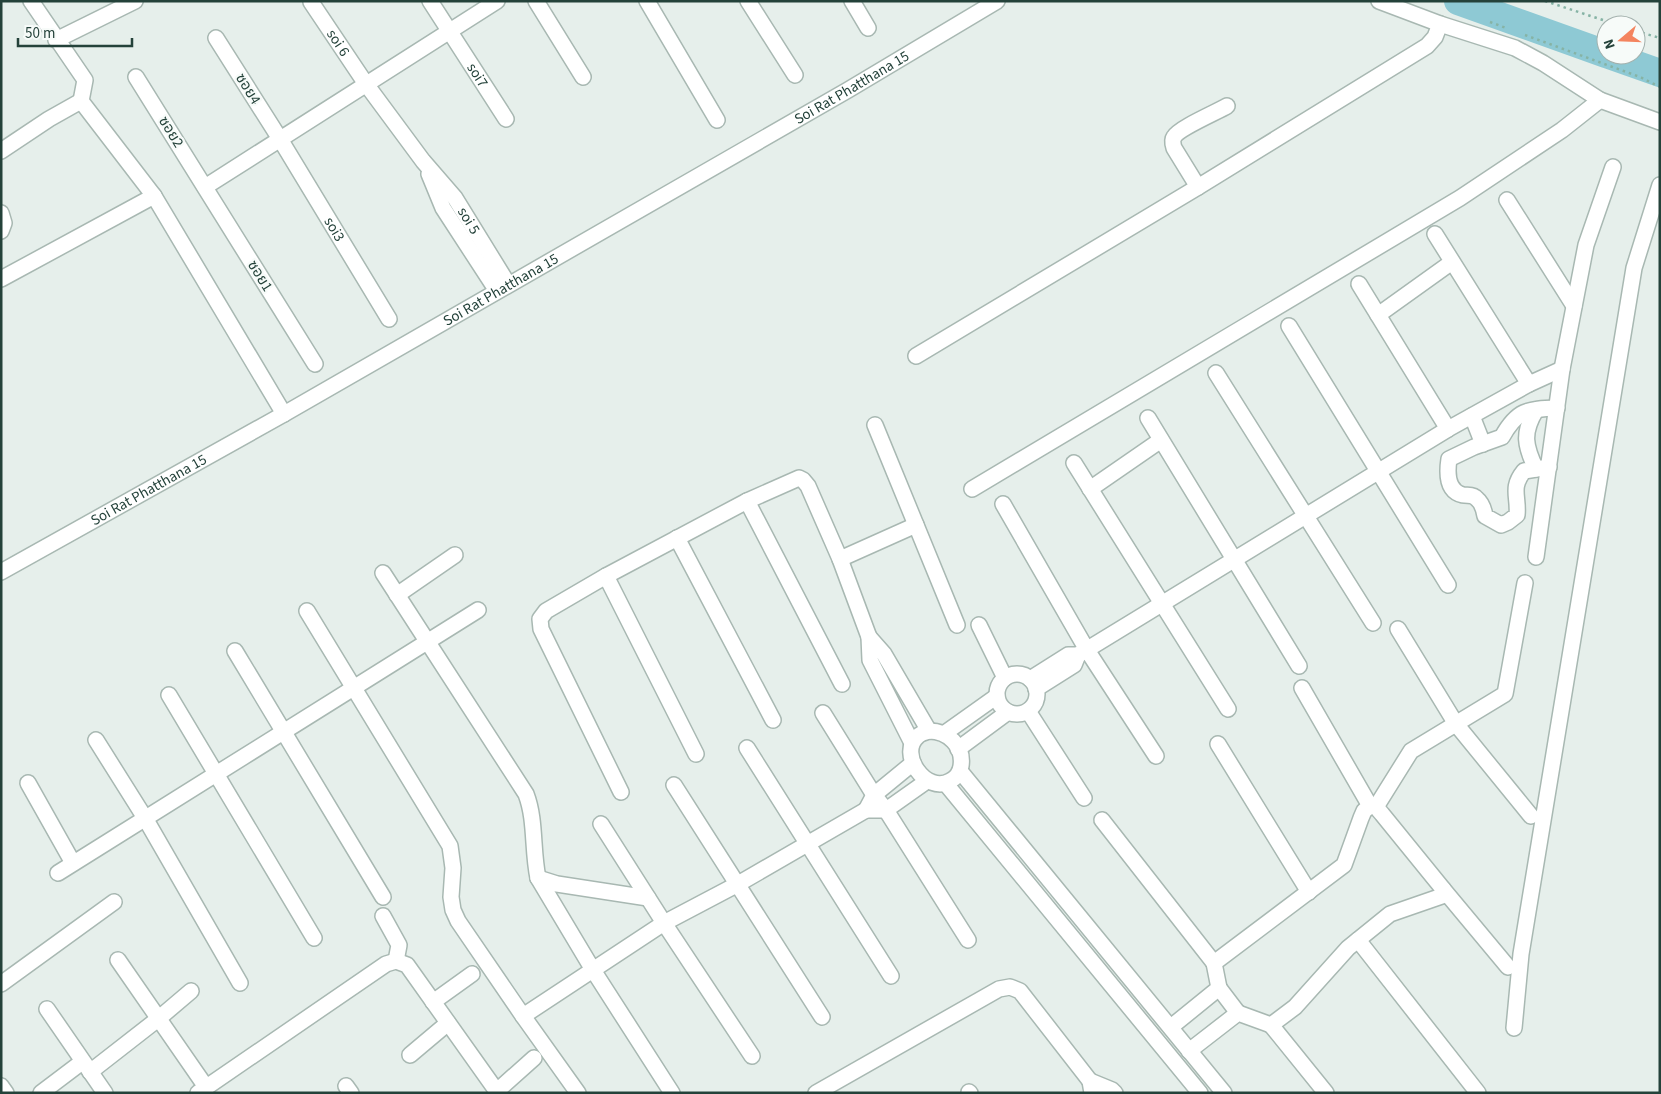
<svg xmlns="http://www.w3.org/2000/svg" width="1661" height="1094" viewBox="0 0 1661 1094" font-family="'Source Sans 3','Noto Sans Thai',sans-serif">
	<style>
		.lines { fill: none; stroke-linecap: round; stroke-linejoin: round }
		.river { stroke: #8ec9d4; stroke-width: 28 }
		.minor-casing { stroke: #a8b8b2; stroke-width: 18 }
		.path { stroke: #86b3a5; stroke-width: 2.5; stroke-dasharray: 2.5 4; stroke-linecap: butt }
		.minor { stroke: #fff; stroke-width: 15 }
		.labels { text-anchor: middle; dominant-baseline: central; stroke-width: 4.5; stroke-linejoin: round; paint-order: stroke }
		.street-label { font-size: 15px; fill: #24423a; stroke: #f7fbf9 }
	</style>
	<rect width="100%" height="100%" fill="#e6efeb"/>
	<g class="lines">
		<!-- river -->
		<path class="river" d="M1458,1L1606,54
			M1609,55L1660,73"/>
		<!-- minor casing -->
		<g class="minor-casing">
			<g id="minor">
				<path d="M31,1L85,80L81,101L154,196L284,414"/>
				<path id="s1" d="M430,1L506,119"/>
				<path d="M536,1L583,77"/>
				<path d="M647,1L717,120"/>
				<path d="M748,1L795,75"/>
				<path d="M852,1L868,28"/>
				<path d="M1379,1L1440,24L1515,48L1543,63L1600,100L1660,122"/>
				<path id="s2" d="M311,2L366,84L423,161L455,198L508,284"/>
				<path id="s3" d="M216,38L280,139L389,319"/>
				<path d="M56,40L135,1"/>
				<path d="M136,77L315,364"/>
				<path d="M1,151L49,119L81,101"/>
				<path d="M429,174L443,208L497,291"/>
				<path d="M205,187L497,1"/>
				<path d="M1198,187L1174,148C1173,145 1172,140 1174,137C1179,128 1217,112 1227,106"/>
				<path d="M1507,200L1574,306"/>
				<path d="M1,213L4,223L1,231"/>
				<path d="M1435,234L1529,384"/>
				<path d="M1,279L154,196"/>
				<path d="M1359,284L1448,429"/>
				<path d="M1378,315L1452,262"/>
				<path d="M1289,326L1448,585"/>
				<path d="M916,356L1198,187L1427,46L1435,37L1440,24"/>
				<path d="M1216,373L1373,623"/>
				<path d="M1472,416L1483,444"/>
				<path d="M1148,418L1299,666"/>
				<path d="M875,425L957,625"/>
				<path d="M1074,463L1228,709"/>
				<path d="M1549,467L1524,471C1510,488 1519,497 1517,515L1508,522L1501,525L1485,516C1484,510 1482,503 1477,499C1473,494 1468,496 1463,495C1446,491 1447,472 1449,459L1474,447L1502,437C1517,410 1527,409 1557,408"/>
				<path d="M1536,469C1525,446 1522,433 1536,410"/>
				<path d="M972,489L1460,198L1562,130L1600,100"/>
				<path d="M1090,489L1161,440"/>
				<path d="M747,501L842,684"/>
				<path d="M1003,504L1087,650L1156,756"/>
				<path d="M677,538L773,720"/>
				<path d="M1536,557L1562,369L1586,245L1613,167"/>
				<path d="M840,559L916,525"/>
				<path id="s4" d="M1,572L284,414L848,90L997,1"/>
				<path d="M383,573L526,794C536,820 532,850 538,878L593,970L672,1093"/>
				<path d="M606,576L696,754"/>
				<path d="M397,595L455,555"/>
				<path d="M307,611L450,846L453,868L451,897L453,910L458,921L523,1016L578,1093"/>
				<path d="M979,625L1005,678"/>
				<path d="M1398,629L1456,724L1531,816"/>
				<path d="M235,651L383,897"/>
				<path d="M1078,655L1448,429L1529,384L1562,369"/>
				<circle cx="1017" cy="694" r="20"/>
				<path d="M1030,679L1068,655H1078L1074,665L1036,689"/>
				<path d="M169,695L314,938"/>
				<path d="M1028,711L1084,798"/>
				<path d="M823,713L874,795L886,810L968,940"/>
				<path d="M929,731C948,731 964,746 961,766C960,773 956,778 950,781C926,795 897,753 918,736C921,733 926,732 929,731Z"/>
				<path d="M945,733L997,696"/>
				<path d="M96,740L145,818L240,983"/>
				<path d="M912,743L870,660L869,637L884,654L929,731"/>
				<path d="M1218,744L1309,892"/>
				<path d="M747,748L891,976"/>
				<path d="M958,749L1008,712"/>
				<path d="M913,763L874,795L866,810H886L927,781"/>
				<path d="M960,771L1224,1093"/>
				<path d="M28,783L73,863"/>
				<path d="M946,784L1200,1093"/>
				<path d="M674,785L822,1017"/>
				<path d="M621,792L541,629L540,619L546,611L606,576L747,501L799,478L803,480L808,486L840,559L869,637"/>
				<path d="M1376,807L1411,751L1505,694L1525,583"/>
				<path d="M1102,820L1214,963"/>
				<path d="M601,824L664,923L752,1056"/>
				<path d="M58,873L478,610"/>
				<path d="M538,878L557,884L648,898"/>
				<path d="M1443,889L1508,967"/>
				<path d="M383,916L399,945L396,961"/>
				<path d="M1358,940L1478,1093"/>
				<path d="M118,960L206,1087"/>
				<path d="M1,984L114,902"/>
				<path d="M1219,988L1238,1013"/>
				<path d="M433,1002L472,974"/>
				<path d="M47,1009L105,1093"/>
				<path d="M523,1016L664,923L738,884L866,810"/>
				<path d="M1271,1025L1326,1093"/>
				<path d="M1171,1027L1219,988L1214,963L1344,865L1361,818L1364,811L1370,806"/>
				<path d="M1514,1028L1521,954L1634,268L1660,185"/>
				<path d="M1189,1051L1238,1013L1271,1025L1295,1007L1348,948L1390,914L1442,896L1443,889L1382,814L1376,807L1370,806L1302,688"/>
				<path d="M410,1055L448,1023"/>
				<path d="M90,1072L158,1019L191,991"/>
				<path d="M1,1086L6,1093"/>
				<path d="M346,1086L351,1093"/>
				<path d="M497,1091L534,1058"/>
				<path d="M969,1092L970,1093"/>
				<path d="M41,1093L82,1062"/>
				<path d="M198,1093L386,964L396,961L407,965L498,1093"/>
				<path d="M816,1093L999,989L1010,987L1020,991L1090,1081"/>
				<path d="M1092,1093L1090,1081L1112,1090L1115,1093"/>
			</g>
		</g>
		<!-- path -->
		<path class="path" d="M1545,1L1618,25
			M1490,22L1506,28
			M1636,31L1660,38
			M1525,35L1640,77L1660,87"/>
		<!-- minor -->
		<use href="#minor" class="minor"/>
	</g>
	<g class="labels">
		<!-- street labels -->
		<g class="street-label">
			<text stroke="none"><textPath href="#s2" startOffset="49">soi 6</textPath></text>
			<text stroke="none"><textPath href="#s1" startOffset="88">soi7</textPath></text>
			<text stroke="none"><textPath href="#s4" startOffset="979">Soi Rat Phatthana 15</textPath></text>
			<text transform="translate(248 89) rotate(58)">ซอย4</text>
			<text transform="translate(171 132) rotate(58)">ซอย2</text>
			<text stroke="none"><textPath href="#s2" startOffset="270">soi 5</textPath></text>
			<text stroke="none"><textPath href="#s3" startOffset="225">soi3</textPath></text>
			<text transform="translate(260 276) rotate(58)">ซอย1</text>
			<text stroke="none"><textPath href="#s4" startOffset="574">Soi Rat Phatthana 15</textPath></text>
			<text stroke="none"><textPath href="#s4" startOffset="169">Soi Rat Phatthana 15</textPath></text>
		</g>
	</g>
	<!-- border -->
	<rect width="1661" height="1094" fill="none" stroke="#24423a" stroke-width="5"/>
	<!-- north arrow -->
	<g transform="translate(1621 40) rotate(251)"><circle r="24" fill="#f7fbf9" stroke="#a3b1ad"/>
	<path d="M0-4L9 19L0 12L-9 19Z" fill="#f4845f"/>
	<text y="-8" font-size="14" font-weight="bold" text-anchor="middle" fill="#24423a">N</text>
	</g>
	<!-- scale -->
	<path d="M18 38v8h114v-8" fill="none" stroke="#24423a" stroke-width="2.5"/>
	<text x="25" y="38" font-size="15" fill="#24423a" stroke="#f7fbf9" stroke-width="4" paint-order="stroke">50 m</text>
</svg>
